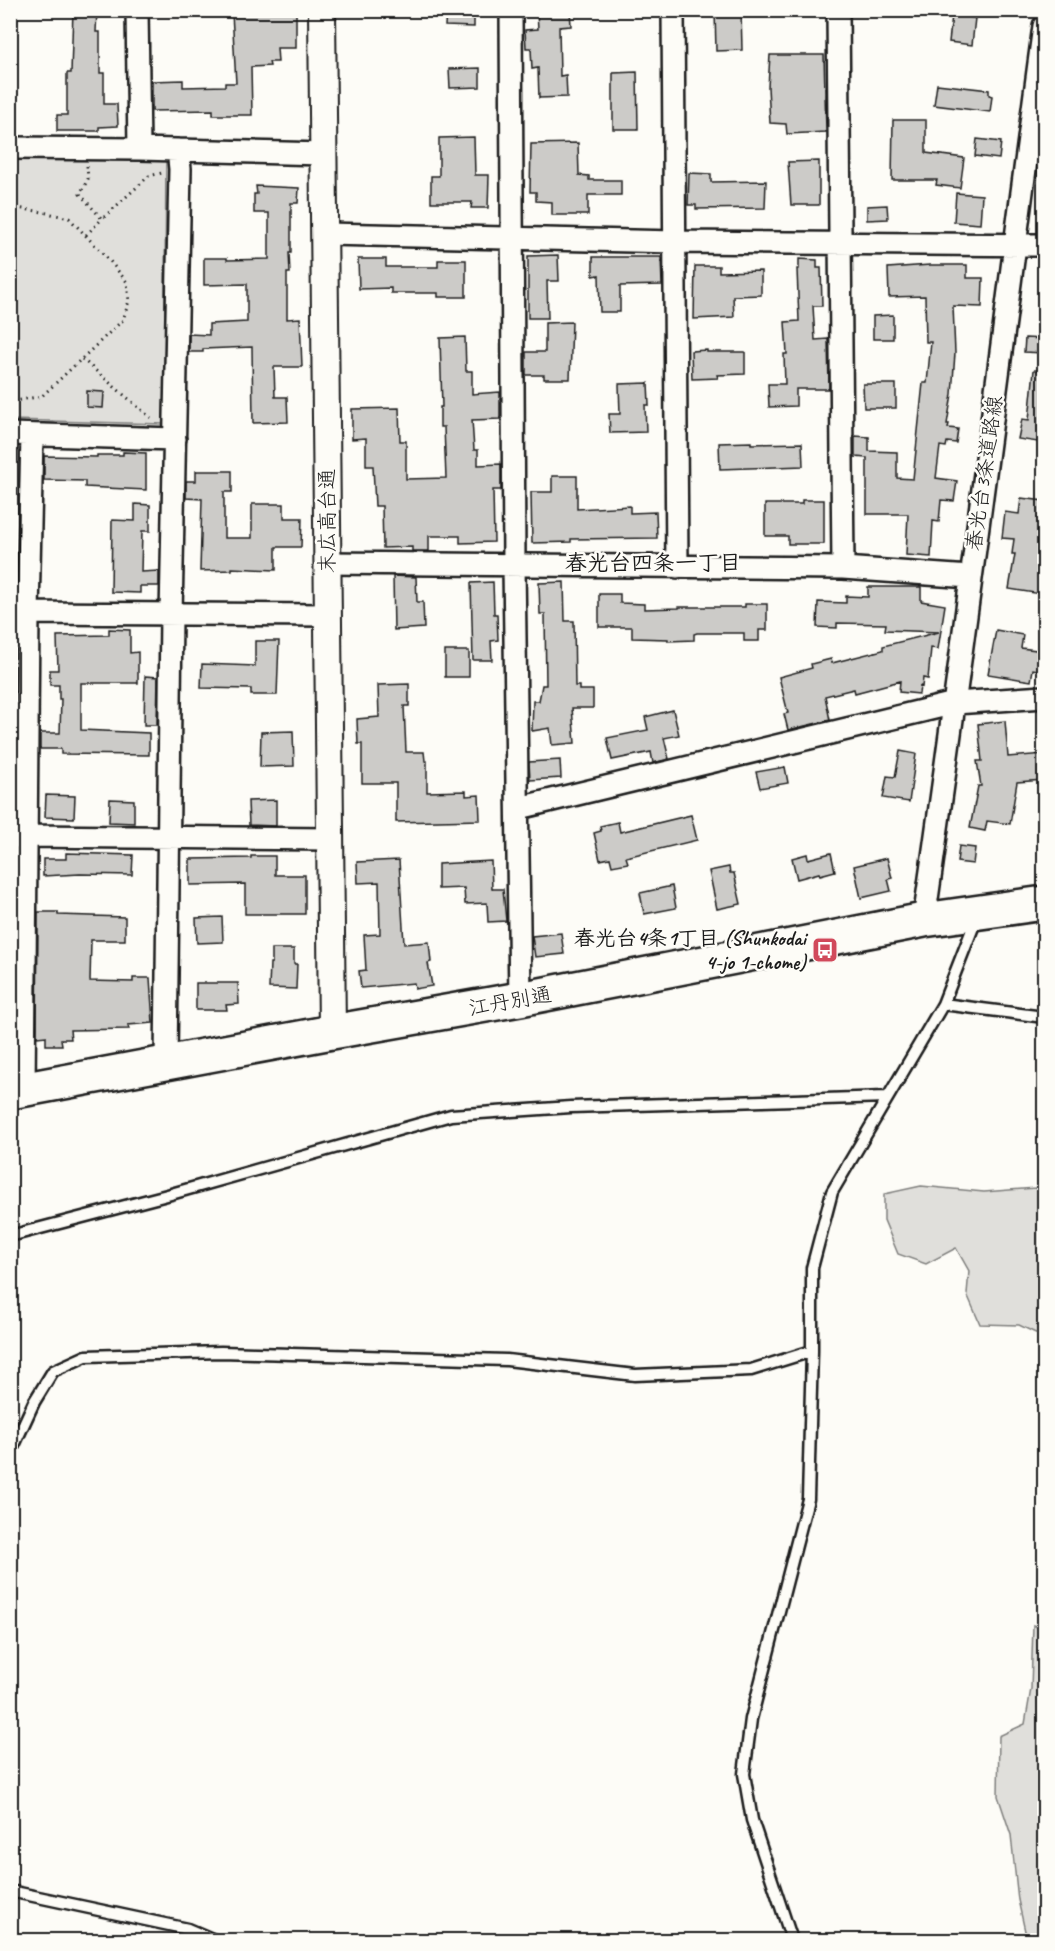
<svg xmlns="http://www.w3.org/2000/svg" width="1055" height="1951" viewBox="0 0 1055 1951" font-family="Caveat,'Klee One',sans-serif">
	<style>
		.green { fill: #e0dfdb; stroke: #7e7e7c; stroke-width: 1.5 }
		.building { fill: #cccbc8; stroke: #1c1c1c; stroke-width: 1.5 }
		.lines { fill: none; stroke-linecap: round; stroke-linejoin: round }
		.service-casing { stroke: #1c1c1c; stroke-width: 15 }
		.minor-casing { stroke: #1c1c1c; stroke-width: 26 }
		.tertiary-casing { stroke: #1c1c1c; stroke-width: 30 }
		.primary-casing { stroke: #1c1c1c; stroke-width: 38 }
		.path { stroke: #1c1c1c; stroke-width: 3; stroke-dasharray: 1.5 4.5; stroke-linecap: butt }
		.service { stroke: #fdfcf7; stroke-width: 10 }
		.minor { stroke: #fdfcf7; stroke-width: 21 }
		.tertiary { stroke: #fdfcf7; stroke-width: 26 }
		.primary { stroke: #fdfcf7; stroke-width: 33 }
		.labels { text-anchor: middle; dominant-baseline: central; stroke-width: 5; stroke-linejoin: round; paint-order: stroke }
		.street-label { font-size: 21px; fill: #1c1c1c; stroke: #fdfcf7 }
		.poi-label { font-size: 21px; font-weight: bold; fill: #1c1c1c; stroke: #fdfcf7; text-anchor: end }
		.neighbourhood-label { font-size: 22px; font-weight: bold; fill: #1c1c1c; stroke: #fdfcf7 }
	</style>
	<rect width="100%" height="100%" fill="#fdfcf7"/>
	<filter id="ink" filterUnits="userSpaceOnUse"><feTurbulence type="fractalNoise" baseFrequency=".0167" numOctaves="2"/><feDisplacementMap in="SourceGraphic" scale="12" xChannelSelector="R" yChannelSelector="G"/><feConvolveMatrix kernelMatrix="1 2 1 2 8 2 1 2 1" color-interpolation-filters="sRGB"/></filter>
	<g filter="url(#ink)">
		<!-- green -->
		<path class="green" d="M11,149L166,152L164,424L11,420Z
			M921,1186L984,1192L1036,1188L1044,1193V1337L1019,1325L980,1324L967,1294L969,1271L956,1248L926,1264L898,1254L884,1220V1194Z
			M1033,1625L1044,1630V1940H1027L1018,1900L1011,1835L998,1796L999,1736L1025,1724L1031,1689Z"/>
		<!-- building -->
		<path class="building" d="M73,10H97L96,32H100V73H104V104H117L118,126L99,127V131H57V115H67V73H71Z
			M296,10V48H277L278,62H269L270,66L251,67L252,115H213V110L152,111V81L183,80V87L225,86V83H236L232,13Z
			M446,10H474V27L445,26Z
			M570,10L571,26L559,27L560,76L566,75L567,97L539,98L538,68L532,69L531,48H526L525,30L538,29L537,12Z
			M715,10H741L742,50L716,51Z
			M952,15L975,18L972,45L949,42Z
			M770,55H824L826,132L787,134L786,124L770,123L768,87Z
			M480,68V87L450,88L449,69Z
			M637,72L638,129H613V73Z
			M937,84L989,90V95L992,96L990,112L934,105Z
			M893,120H926V153L964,158L960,188L936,185L937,180H892Z
			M474,137L475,175H489L488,208H471L472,202H431V176H439V138Z
			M977,139L1001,142L999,159L975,156Z
			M578,143L579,175L589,176V180H621V195H588V215H552V202L536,201V192H530L531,144Z
			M819,161V205H791L788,162Z
			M689,173L711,174V182L766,181L765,208L696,209V205H688Z
			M256,186L299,188L298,203H291V253H289L290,273H287V319L300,318L302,367H274L275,397H287L288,422L253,423L252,347L203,349V352H189V334L209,335V324L247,322V284L204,285V258H227V260L269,259V213H254V194H257Z
			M956,193L982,195L980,224L954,222Z
			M887,205L888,219L867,220V206Z
			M558,255L559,281H547L548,318H528V256Z
			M593,257H661L662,285L620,286V312H600L599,275L593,276Z
			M358,259H386V267H438V260H466V297H438V293H391V288L359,289Z
			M799,259L817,260V268H821L822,306H813L815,340L828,339L829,389H796V406L769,407L768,384H785L784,354H787L785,322L799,321L797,269H799Z
			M930,265H967V278H983L982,307L953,306L955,353L952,394L947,424H949L948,428L958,429L956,443L947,442L946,447L940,446L936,478L957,481L954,501L941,500L939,522L933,521L931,557L906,555L908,514H867V458L855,457V436L869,437V451L897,452V478L913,479L923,383H927L931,342H926L925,296L889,297L888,268Z
			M695,266H719V272L761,271V295L733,296L734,317L694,319Z
			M893,315V339H873V316Z
			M572,322L570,379H544V375H526V352H545V323Z
			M465,337L466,371H472V394L500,392V419L472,420L474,450H478V465L501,464V490H493L494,542L460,543V536H429V551H412V547L383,548L382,506H375L373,466H366V438L352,439V409L399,408L400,441H406V479L446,478L444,427H440V407H442L440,338Z
			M1025,338L1044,339V353L1024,352Z
			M707,350V352H745V374L717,375L718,378L692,379L691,351Z
			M1034,370H1044V443L1018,439L1022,419L1029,420Z
			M648,383L649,405H645L646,432L610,433L609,414H620L619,384Z
			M863,384H896V408H864Z
			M87,391L104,392L103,408L87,407Z
			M751,442V444L802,443L803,466L720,469L719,443Z
			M123,452L146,453V490L85,487V481L44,480V456L97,457V455H123Z
			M196,471H232V492H224V538H252V504H284V518H302L301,547H276V570L232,568V570L200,571L202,499L186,498V481H196Z
			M552,476H577V509L630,506V513L656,512L657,538L571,539V542L532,543L531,492H552Z
			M1021,498L1044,501V572L1041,594L1009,589L1015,554H1012L1014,539L1002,538L1005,512L1019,514Z
			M802,500H824V544H788V536H765V504H802Z
			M135,504L150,505V531H142L141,572L159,571V586H140V593L111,592L112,520L135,521Z
			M393,576L416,577L417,602H423L424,628L394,630Z
			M493,582L494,614H497L498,640L491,641L492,660H473L471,583Z
			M564,582L565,621H574L575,686H579V690H593V708H572L575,743L552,745L550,728L532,731L533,701H539L542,685H546L545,614H540L539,583Z
			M868,587H921V601L945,605L938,649L931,648L928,679L923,678L922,687L920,686L919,694L899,692L900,681L855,693L854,689L825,696L830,720L788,730L784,714L788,713L779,677L812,668L811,664L831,659L832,663L883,650V646L939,632L885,630L886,624L837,623V628L817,627L818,602L846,603V596L868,597Z
			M599,594H620V603L644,604V609L679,608V607H745V604H767V630H759V641H744V633H697L694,634V640L668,641V639L632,638V627H599Z
			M109,629L130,630V653L138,652V683H81V730L149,733V755L61,754V749H40V733H60L61,699H59V685H50V670H58L57,636L109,635Z
			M996,630L1023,635L1021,648L1044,651V671L1033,669L1031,681L988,674Z
			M255,641H279L277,695H251V689L201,688L202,664L255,666Z
			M445,651H469V677H445Z
			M145,676L158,677L157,725H144Z
			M409,684V706H404L406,752H424L425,761H427V792L466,791V796L479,795L480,820L396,822V783H362V744H358L357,719L379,717L378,685Z
			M673,710L679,735L664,738L669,759L653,763L651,752L612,760L607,738L648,730L645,717Z
			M1005,721L1008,757L1044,754V780L1017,782L1010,824L987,821L985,831L970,828L978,786H981L977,761H982L978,724Z
			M293,731L294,766L260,767L261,732Z
			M900,751L916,754L909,802L883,798L887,776L895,777Z
			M560,760L561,778L530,780L529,762Z
			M785,767L788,783L760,788L756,772Z
			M46,795L75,796L74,818L45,817Z
			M110,799L134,800V823L109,822Z
			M276,800V826L249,825L248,801Z
			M691,815L697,840L626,857L628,863L612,866L610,858L600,860L594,833L601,831L600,826L618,822L620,832Z
			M959,846L975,848L973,864L957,862Z
			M66,853L133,855L132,875L80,874L43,876V859H66Z
			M831,853L835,871L820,875L819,873L797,879L792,858L807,854L808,859Z
			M251,856H275V875H305V914H245V884L190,885V859L251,858Z
			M887,858L892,878L888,879L891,891L861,898L854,866Z
			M399,860L404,944L429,942L431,962L428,963L432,986L415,989L414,983L361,988L359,971L366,970L364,935L380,934L379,882L358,883L357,862Z
			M491,861L492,889H503L506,921L488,922L487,903L465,904L464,888L438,889V864Z
			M729,867L730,873H734L741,904L717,909L709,871Z
			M672,886L676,908L644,914L640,893Z
			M38,912H58V915L125,917V940H91L90,981L133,982V978H150L153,1023L128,1025L129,1029L70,1030L71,1039H61L62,1045H46V1036L37,1037Z
			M222,917L223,942L197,943L196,918Z
			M561,933L564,954L535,957L532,936Z
			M272,949H294V964H297L296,989L269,988L270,963H272Z
			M196,983H238L239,1004L226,1005L227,1010H196Z"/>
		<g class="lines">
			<!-- service casing -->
			<g class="service-casing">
				<path id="service" d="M943,1004L1044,1017
					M10,1236L171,1194L451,1115L571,1107L886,1097
					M10,1454L34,1402L53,1371L86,1356L221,1352L507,1360L635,1375L751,1370L812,1351
					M10,1891L188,1929L214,1940
					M792,1940L752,1820L744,1774L751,1719L808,1499L812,1351V1268L832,1192L943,1004L977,917"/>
			</g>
			<!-- minor casing -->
			<g class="minor-casing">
				<path id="minor" d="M137,10L139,149
					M511,10L514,566L520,999
					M673,10L677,567
					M838,10L843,568
					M10,148L139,149L323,154
					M326,234L676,242L1044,245
					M10,434L175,439
					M327,563L843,568L970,577
					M28,613L329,615
					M519,808L955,703L1044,697
					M10,837L26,836L331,839
					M924,920C967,622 1004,324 1044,26
					M166,1063L171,615L180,169L178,150
					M24,1090L28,613L32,436"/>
			</g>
			<!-- tertiary casing -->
			<g class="tertiary-casing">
				<path id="tertiary" d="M322,10C325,351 329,691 332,1032"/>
			</g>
			<!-- primary casing -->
			<g class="primary-casing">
				<path id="primary" d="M10,1092L332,1032L520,999L924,920L1044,903"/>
			</g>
			<!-- path -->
			<path class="path" d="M87,166L88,179L80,194L102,219L149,176L162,173
				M10,207L43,212L69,218L109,260L127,282L129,301L123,320L42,396L10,402
				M86,235L102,219
				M82,359L151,418"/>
			<!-- service -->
			<use href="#service" class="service"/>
			<!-- minor -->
			<use href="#minor" class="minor"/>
			<!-- tertiary -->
			<use href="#tertiary" class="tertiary"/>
			<!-- primary -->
			<use href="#primary" class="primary"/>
		</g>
	</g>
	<!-- icons -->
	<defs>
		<g id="bus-square" transform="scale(1.35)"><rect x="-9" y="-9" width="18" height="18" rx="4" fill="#d1495b" stroke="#fdfcf7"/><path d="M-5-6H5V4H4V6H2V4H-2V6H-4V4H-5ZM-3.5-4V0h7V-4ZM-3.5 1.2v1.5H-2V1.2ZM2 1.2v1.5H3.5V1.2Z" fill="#fff"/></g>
	</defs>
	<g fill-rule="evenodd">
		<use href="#bus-square" x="825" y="950"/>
	</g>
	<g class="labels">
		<!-- street labels -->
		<g class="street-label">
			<text transform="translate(984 473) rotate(-82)">春光台3条道路線</text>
			<text transform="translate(327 521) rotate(-90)">末広高台通</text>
			<text transform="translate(510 1001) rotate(-10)">江丹別通</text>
		</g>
		<!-- poi labels -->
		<g class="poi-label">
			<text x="806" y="938">春光台4条1丁目 (Shunkodai<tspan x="806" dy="24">4-jo 1-chome)</tspan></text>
		</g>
		<!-- neighbourhood labels -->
		<g class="neighbourhood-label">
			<text x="653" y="563">春光台四条一丁目</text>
		</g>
	</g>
	<!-- margin -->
	<rect width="1055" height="1951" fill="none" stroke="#fdfcf7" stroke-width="36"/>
	<rect x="18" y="18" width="1019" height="1915" fill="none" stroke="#1c1c1c" stroke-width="2" filter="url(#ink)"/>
</svg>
